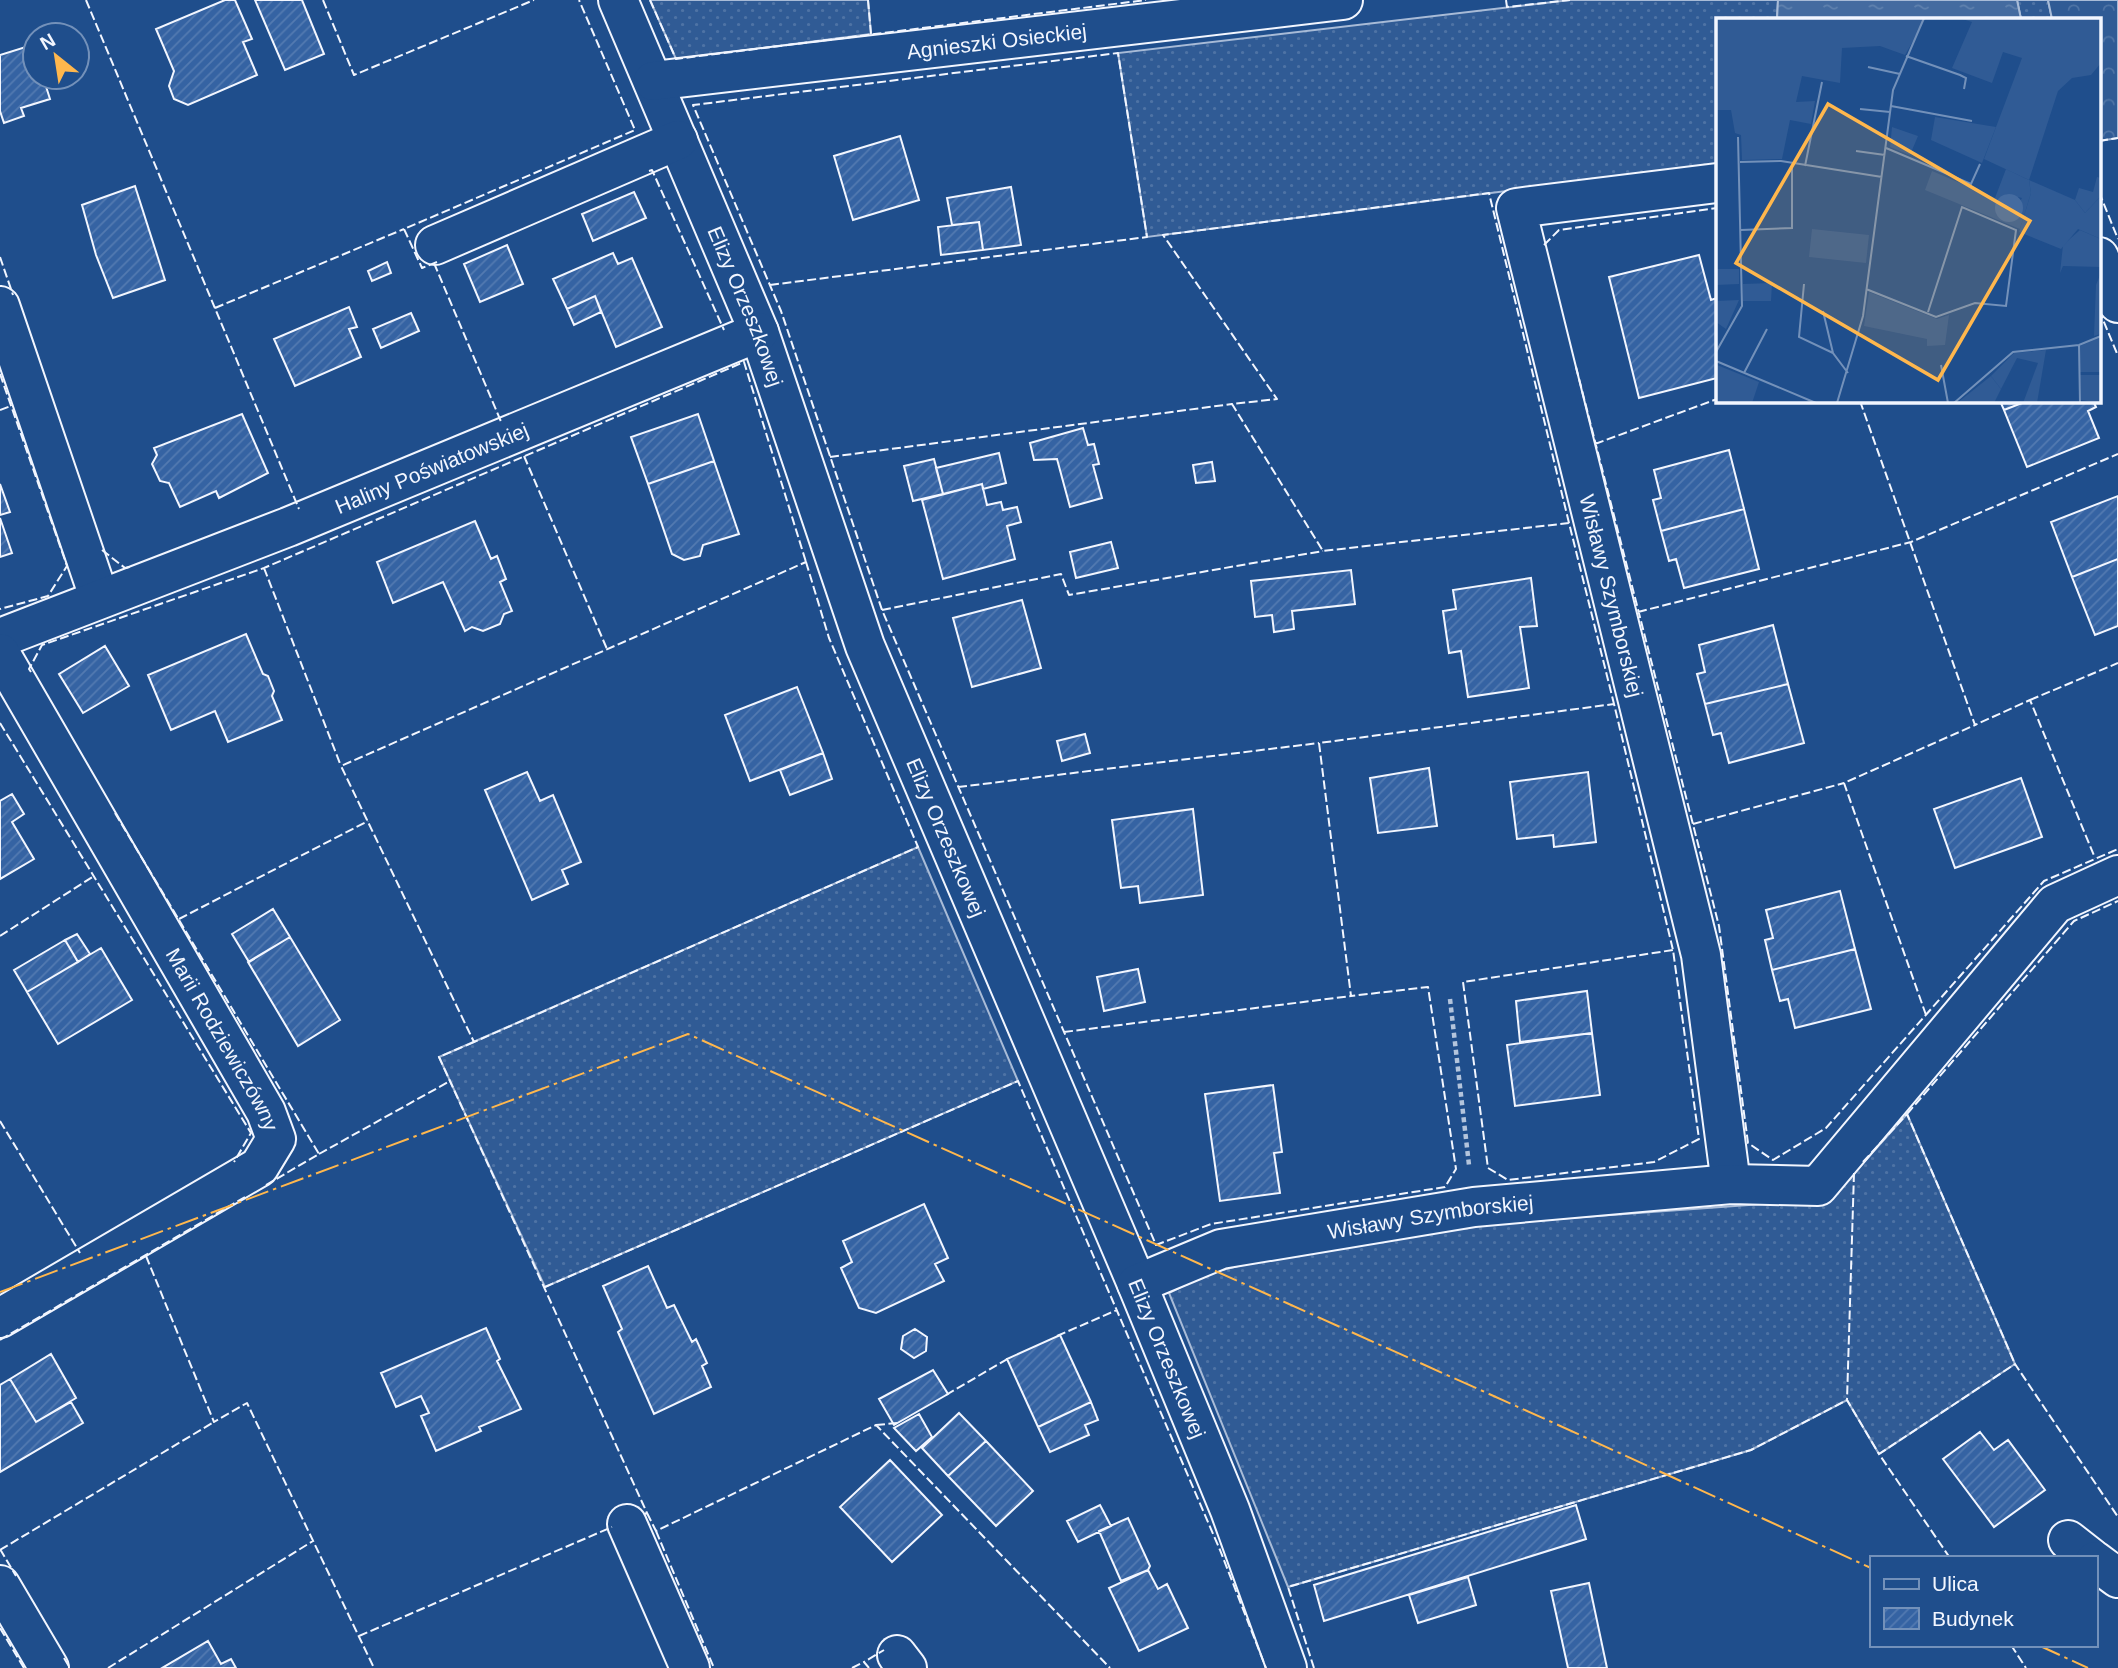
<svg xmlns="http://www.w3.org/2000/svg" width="2118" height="1668" viewBox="0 0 2118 1668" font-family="Helvetica,sans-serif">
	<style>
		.grass { fill: url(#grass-dots); stroke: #a8bbd7; stroke-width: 2 }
		.forest { fill: url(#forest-crowns); stroke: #a8bbd7; stroke-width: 2 }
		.water { fill: url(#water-ripples); stroke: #a8bbd7; stroke-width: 2 }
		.building { fill: url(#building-hatch); stroke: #f2f6ff; stroke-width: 2 }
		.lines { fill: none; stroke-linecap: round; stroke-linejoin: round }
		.minor-casing { stroke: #f2f6ff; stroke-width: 42 }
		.path { stroke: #b3c4dc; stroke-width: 4.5; stroke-dasharray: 5 3.5; stroke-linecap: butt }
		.minor { stroke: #1f4e8c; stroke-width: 38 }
		.fence { stroke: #f2f6ff; stroke-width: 2; stroke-dasharray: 9 3.5; stroke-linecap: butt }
		.power { stroke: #ffb74d; stroke-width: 2; stroke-dasharray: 24 5 3.5 5; stroke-linecap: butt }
		.labels { text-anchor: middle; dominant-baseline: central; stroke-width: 5; stroke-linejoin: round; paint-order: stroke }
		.street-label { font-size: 21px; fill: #f2f6ff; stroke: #1f4e8c }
		.inset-road { fill: none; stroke: #7391ba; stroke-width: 2 }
		.view { fill: #ffb74d; fill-opacity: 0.15; stroke: #ffb74d; stroke-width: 3.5 }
		.inset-edge { fill: none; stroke: #f2f6ff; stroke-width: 3.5 }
	</style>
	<defs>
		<pattern id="grass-dots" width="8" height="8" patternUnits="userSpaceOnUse" patternTransform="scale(1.75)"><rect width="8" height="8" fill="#305b95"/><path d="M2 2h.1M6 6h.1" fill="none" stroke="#4e73a5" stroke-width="1.8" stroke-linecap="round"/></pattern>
		<pattern id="forest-crowns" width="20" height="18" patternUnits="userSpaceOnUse" patternTransform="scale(1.75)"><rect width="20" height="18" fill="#305b95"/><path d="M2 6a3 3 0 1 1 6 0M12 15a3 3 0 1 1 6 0" fill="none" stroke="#4e73a5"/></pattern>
		<pattern id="water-ripples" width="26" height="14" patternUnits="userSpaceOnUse" patternTransform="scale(1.75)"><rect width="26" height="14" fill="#446ba0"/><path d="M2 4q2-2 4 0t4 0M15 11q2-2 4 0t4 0" fill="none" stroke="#5f81ae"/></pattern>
		<pattern id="building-hatch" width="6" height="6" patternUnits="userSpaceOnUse" patternTransform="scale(1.75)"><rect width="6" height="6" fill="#3563a3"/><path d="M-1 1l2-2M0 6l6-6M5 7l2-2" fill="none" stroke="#537ab1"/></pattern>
	</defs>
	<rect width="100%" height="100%" fill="#1f4e8c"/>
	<!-- grass -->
	<path class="grass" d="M650,0H868L871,34L676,59Z
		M1570,0H1778L1777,19H1717V164L1147,237L1118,53Z
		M2017,0H2048L2052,19H2021Z
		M918,847L1018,1081L545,1287L439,1057Z
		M1907,1114L2015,1364L1879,1454L1847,1400L1751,1450L1288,1587L1169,1293L1204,1275L1253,1262L1474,1225L1831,1199Z"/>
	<!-- forest -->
	<path class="forest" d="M2048,0H2118V138L2099,141V19H2052Z"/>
	<!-- water -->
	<path class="water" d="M1778,0H2017L2021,19H1777Z"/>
	<!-- building -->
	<path class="building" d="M225,0H235L252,39L243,42L257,75L188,105L174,99L169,86L174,71L156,29Z
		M255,0H302L324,54L285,70Z
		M32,45L35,77H43L50,99L21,108L24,116L4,123L0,111V55Z
		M900,136L919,200L853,220L834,156Z
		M135,186L165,280L113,298L96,255L82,205Z
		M1011,187L1021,245L983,250L979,222L952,225L947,198Z
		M634,192L646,218L593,241L582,214Z
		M979,222L983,250L941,255L938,227Z
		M507,245L523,284L480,302L464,264Z
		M613,253L618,264L632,258L662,327L616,347L595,296L567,309L553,279Z
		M1699,255L1711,300L1717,298V378L1639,398L1609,277Z
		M387,262L391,273L372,281L368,271Z
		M595,296L601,312L574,325L567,309Z
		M349,307L357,327L349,329L361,357L295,386L274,339Z
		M411,313L419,331L381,348L373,329Z
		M2000,401H2027L2004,410Z
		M2027,401H2093L2096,407L2088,411L2099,438L2027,467L2004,410Z
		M242,414L268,473L219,498L216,491L180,507L169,483L160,481L152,464L157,455L154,448Z
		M698,414L714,461L648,484L631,437Z
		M1083,428L1088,445L1094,444L1099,464L1093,465L1102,498L1070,507L1057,459L1034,460L1030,443Z
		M1729,450L1744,509L1661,531L1653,500L1661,498L1654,470Z
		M999,453L1006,483L983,489L982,484L943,494L936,468Z
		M934,459L943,494L913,501L904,466Z
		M714,461L739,534L703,545L700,556L684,560L672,554L648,484Z
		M1212,462L1215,481L1196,483L1193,465Z
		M0,484L10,512L0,515Z
		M982,484L987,505L1001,502L1003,510L1017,507L1021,522L1007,526L1015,559L943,579L922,500Z
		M2118,496V559L2072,577L2051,522Z
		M1744,509L1759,569L1684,588L1676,559L1669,561L1661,531Z
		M0,518L12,553L0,557Z
		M475,521L491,559L497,556L506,579L500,582L512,611L504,614L500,624L483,631L472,627L465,631L443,582L393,603L377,562Z
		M1111,542L1118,568L1076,578L1070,552Z
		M2118,559V626L2095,635L2072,577Z
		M1351,570L1355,604L1292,611L1294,629L1274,632L1272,615L1255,617L1251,581Z
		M1531,578L1537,626L1520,627L1529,688L1468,697L1461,651L1449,653L1443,611L1456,609L1453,590Z
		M1022,600L1041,668L972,687L953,618Z
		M1773,625L1788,684L1705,704L1697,674L1705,672L1699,645Z
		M246,634L263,674L268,676L274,691L272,696L282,720L228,742L215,711L171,730L148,675Z
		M105,646L129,686L83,713L59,674Z
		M1788,684L1804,743L1729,763L1721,733L1713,735L1705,704Z
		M797,687L823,753L750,781L725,715Z
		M1085,734L1090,753L1062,761L1057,741Z
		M823,753L832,779L790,795L780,770Z
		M1429,768L1437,826L1378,833L1370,778Z
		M527,772L540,801L553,795L581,862L562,870L568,884L532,900L485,790Z
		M1588,772L1596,842L1554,847L1553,835L1517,839L1510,782Z
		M2021,778L2042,837L1955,868L1934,809Z
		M12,794L24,814L12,822L34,859L0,879V801Z
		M1193,809L1203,895L1140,903L1138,886L1121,888L1112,820Z
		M1840,891L1855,949L1772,970L1765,940L1773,938L1766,910Z
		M273,909L290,937L249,962L232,934Z
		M77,934L90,954L78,962L65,940Z
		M290,937L340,1020L298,1046L248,962Z
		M65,940L78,962L27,992L14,970Z
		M101,948L132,1000L58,1044L27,992Z
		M1855,949L1871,1009L1795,1028L1788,999L1780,1001L1772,970Z
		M1138,969L1145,1002L1104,1011L1097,977Z
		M1587,991L1592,1033L1520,1042L1516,1001Z
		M1592,1033L1600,1095L1515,1106L1507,1045Z
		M1273,1085L1282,1152L1274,1153L1280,1193L1220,1201L1205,1094Z
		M924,1204L948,1258L935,1264L944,1281L876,1313L859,1308L841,1268L852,1262L843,1241Z
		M648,1266L667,1308L674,1305L692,1342L696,1339L707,1363L702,1366L711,1387L654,1414L618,1332L622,1329L603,1286Z
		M486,1328L500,1359L497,1361L521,1409L479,1427L481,1431L436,1451L421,1416L429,1413L421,1396L396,1407L381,1373Z
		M915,1329L927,1337L926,1351L914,1358L901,1349L903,1336Z
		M1060,1335L1091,1402L1038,1427L1007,1359Z
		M51,1354L76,1398L36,1422L10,1379Z
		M933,1370L948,1394L894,1425L879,1399Z
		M10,1379L36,1422L71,1402L83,1423L0,1472V1385Z
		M1091,1402L1098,1420L1085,1425L1089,1435L1050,1452L1038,1427Z
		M959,1413L986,1441L948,1476L922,1448Z
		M919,1414L932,1437L916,1451L894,1428Z
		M1980,1432L1994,1450L2008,1440L2045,1490L1994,1527L1943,1459Z
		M986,1441L1033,1491L996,1526L948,1476Z
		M890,1460L942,1515L892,1562L840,1507Z
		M1100,1505L1111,1526L1078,1542L1067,1521Z
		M1576,1505L1586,1539L1324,1621L1314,1585Z
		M1128,1518L1150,1566L1148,1570L1121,1581L1099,1531Z
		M1148,1570L1158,1589L1167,1584L1188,1628L1139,1651L1109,1588Z
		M1468,1577L1476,1605L1418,1623L1409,1595Z
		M1589,1583L1607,1668H1568L1551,1591Z
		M208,1641L221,1664L231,1659L236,1668H162Z"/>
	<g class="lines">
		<!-- minor casing -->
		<g class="minor-casing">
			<g id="minor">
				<path id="s1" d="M618,0L759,332L865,646L1137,1284L1230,1510L1287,1668"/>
				<path id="s2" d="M653,81L1343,0"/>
				<path id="s3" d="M1717,183L1516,208L1701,955L1731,1184"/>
				<path d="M435,245L678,140"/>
				<path d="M2099,257L2118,303"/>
				<path d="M0,306L99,597"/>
				<path id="s4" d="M0,638L288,527L759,332"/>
				<path id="s5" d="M0,653L266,1112L276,1139L259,1167L0,1318"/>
				<path id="s6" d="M1137,1284L1221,1249L1474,1207L1731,1184L1818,1186L2055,904L2118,875"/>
				<path d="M627,1524L690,1668"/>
				<path d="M2068,1540L2091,1558"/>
				<path d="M2095,1561L2118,1578"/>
				<path d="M0,1585L49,1668"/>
				<path d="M897,1655L907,1668"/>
			</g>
		</g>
		<!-- path -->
		<path class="path" d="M1450,999L1469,1165"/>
		<!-- minor -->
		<use href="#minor" class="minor"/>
		<!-- fence -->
		<path class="fence" d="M86,0L299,509
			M323,0L354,75L534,0
			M650,0L676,59L1146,0
			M868,0L871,34
			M1506,0L1507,7L1570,0
			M2099,141L2118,138
			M649,171L652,170L724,330
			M2099,192L2118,239
			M1544,245L1559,230L1717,208
			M0,257L13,295
			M437,262L422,268L404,229L635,130L579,0
			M434,263L502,424
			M770,285L1147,237L1118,53L693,105L781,311L882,610L1156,1245L1211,1224L1445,1187L1456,1169L1428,987L1351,996L1319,743L1614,704L1673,950L1699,1139L1654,1162L1508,1180L1488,1168L1463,982L1673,950
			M215,308L404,229
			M2099,310L2118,356
			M1576,367L1719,926L1748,1143L1773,1160L1826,1128L2044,881L2118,849
			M0,374L67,566L48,596L0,609
			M1860,401L1975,725L2030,700L2095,858
			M0,410L11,406
			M1595,444L1717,399
			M524,456L607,649
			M830,457L1232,404
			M1569,523L1489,193L1163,235L1277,399L1232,404L1323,551L1569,523L1614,704
			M102,550L125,568L130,567
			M806,562L829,638L918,847L474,1042L341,766Z
			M264,568L341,766
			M882,610L1061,574L1069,595L1323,551
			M1638,612L1911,542L2118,454
			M31,672L29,669L42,645L264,568L744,362L806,562
			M2030,700L2118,663
			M0,723L251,1133L234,1162
			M958,787L1319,743
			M115,813L319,1154L266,1185
			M1693,824L1844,783
			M179,919L368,821
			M0,936L94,876
			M1926,1015L1844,783L1975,725
			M1064,1032L1351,996
			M474,1042L439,1057L647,1513L645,1514
			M1907,1114L2074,921L2118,901
			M0,1121L80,1253
			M319,1154L450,1081
			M1863,1162L1907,1114L2015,1364
			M1854,1173L1847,1400L1879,1454
			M146,1256L214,1422L247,1403L374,1668
			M545,1287L1018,1081L1220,1550L1266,1668
			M1057,1336L1117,1310
			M0,1340L245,1197
			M946,1395L1009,1358
			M876,1425L897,1423
			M647,1513L656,1531L876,1425L1110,1668
			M656,1531L714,1668
			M0,1549L16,1576
			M0,1550L214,1422
			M1950,1558L1879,1454L2015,1364L2118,1517
			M0,1628L24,1668
			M359,1636L612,1527
			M2011,1645L2026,1668
			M64,1658L70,1668
			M108,1668L313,1541
			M852,1668L864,1662
			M869,1668L864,1662L884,1650
			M1314,1668L1288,1587L1751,1450L1847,1400"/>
		<!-- power -->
		<path class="power" d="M0,1292L688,1034L1556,1424L1871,1568
			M2038,1645L2088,1668"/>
	</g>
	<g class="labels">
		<!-- street labels -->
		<g class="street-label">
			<text stroke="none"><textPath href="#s2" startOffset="346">Agnieszki Osieckiej</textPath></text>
			<text stroke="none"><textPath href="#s1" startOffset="332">Elizy Orzeszkowej</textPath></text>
			<text stroke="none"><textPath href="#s4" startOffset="464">Haliny Poświatowskiej</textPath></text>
			<text stroke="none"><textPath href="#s3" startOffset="602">Wisławy Szymborskiej</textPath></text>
			<text stroke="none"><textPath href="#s1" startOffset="900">Elizy Orzeszkowej</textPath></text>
			<text stroke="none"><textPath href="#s5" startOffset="446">Marii Rodziewiczówny</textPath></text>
			<text stroke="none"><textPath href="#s6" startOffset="303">Wisławy Szymborskiej</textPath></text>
			<text stroke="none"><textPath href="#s1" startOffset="1466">Elizy Orzeszkowej</textPath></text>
		</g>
	</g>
	<!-- overview -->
	<g transform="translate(1716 18)">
		<rect width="385" height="385" fill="#1f4e8c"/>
		<path d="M219,99L280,109L266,145L215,122ZM176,109L202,118L194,137L174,129ZM290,151L313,162L315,175L304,211L209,172L216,153L279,180ZM290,176L306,180L293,202L285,200ZM381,159L385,160V178L369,195L359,182L363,170L377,174ZM96,211L153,217L150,245L93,239ZM364,212L385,221V249L347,248L344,255L347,227ZM0,251H23V266L0,267ZM56,265L55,283H27V266ZM153,274L221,301L233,297L229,327L211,328V321L148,308ZM23,282L10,311L0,304V283ZM385,319V354H364V328ZM1,347L43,364L36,385H0ZM364,357H385V385L365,382ZM275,358L285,371L278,385H241Z" fill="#305b95" fill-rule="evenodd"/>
		<path d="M0,0H210L189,37L164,28L126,30L124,65L86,58L80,84L99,83L95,106L74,102L66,141L26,142L25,117L19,115L15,92H0ZM243,0H385V45L375,57L356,60L342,73L313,162L268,141L306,40L287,34L276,65L236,50L256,4ZM313,162L359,182L369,195L385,178V221L362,211L345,231L303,214L315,175ZM385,255V316L378,318L380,267ZM330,332L321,385H307L322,345L301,340L285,371L275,358L298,335Z" fill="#305b95"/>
		<path d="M279 190a14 14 0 1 1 28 0a14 14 0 1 1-28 0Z" fill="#446ba0"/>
		<path class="inset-road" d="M190,38L244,57L250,60L248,71M152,49L184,56M175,88L256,103M144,91L174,94M170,130L255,166L264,146M140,133L169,137M24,144L65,143L166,159M89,148L106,64M25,212L76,210V147M88,266L83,319L117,335M150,271L220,299L259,285L290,288L300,212L246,189L212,294M107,293L117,335L132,355M363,327L364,385M0,334L26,288L22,119M0,343L100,385M225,347L232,385M28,355L51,311M121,385L147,298L177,72L208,0M238,385L297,334L363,327L385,318"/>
		<path class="view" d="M112,86L314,203L222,362L20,245Z"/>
		<rect width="385" height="385" class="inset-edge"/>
	</g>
	<!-- legend -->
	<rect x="1870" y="1556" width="228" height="91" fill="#1f4e8c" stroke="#7391ba" stroke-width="2"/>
	<rect x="1884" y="1579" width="35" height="10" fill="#1f4e8c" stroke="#7391ba" stroke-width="2"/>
	<text x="1932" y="1591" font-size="21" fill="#f2f6ff">Ulica</text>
	<rect x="1884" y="1608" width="35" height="21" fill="url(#building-hatch)" stroke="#7391ba" stroke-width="2"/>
	<text x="1932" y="1626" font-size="21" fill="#f2f6ff">Budynek</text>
	<!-- north arrow -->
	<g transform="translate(56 56) rotate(330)"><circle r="33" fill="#1f4e8c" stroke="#7391ba" stroke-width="2"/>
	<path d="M0-5L12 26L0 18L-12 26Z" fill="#ffb74d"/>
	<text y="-10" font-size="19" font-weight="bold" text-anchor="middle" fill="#f2f6ff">N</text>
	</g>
</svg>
